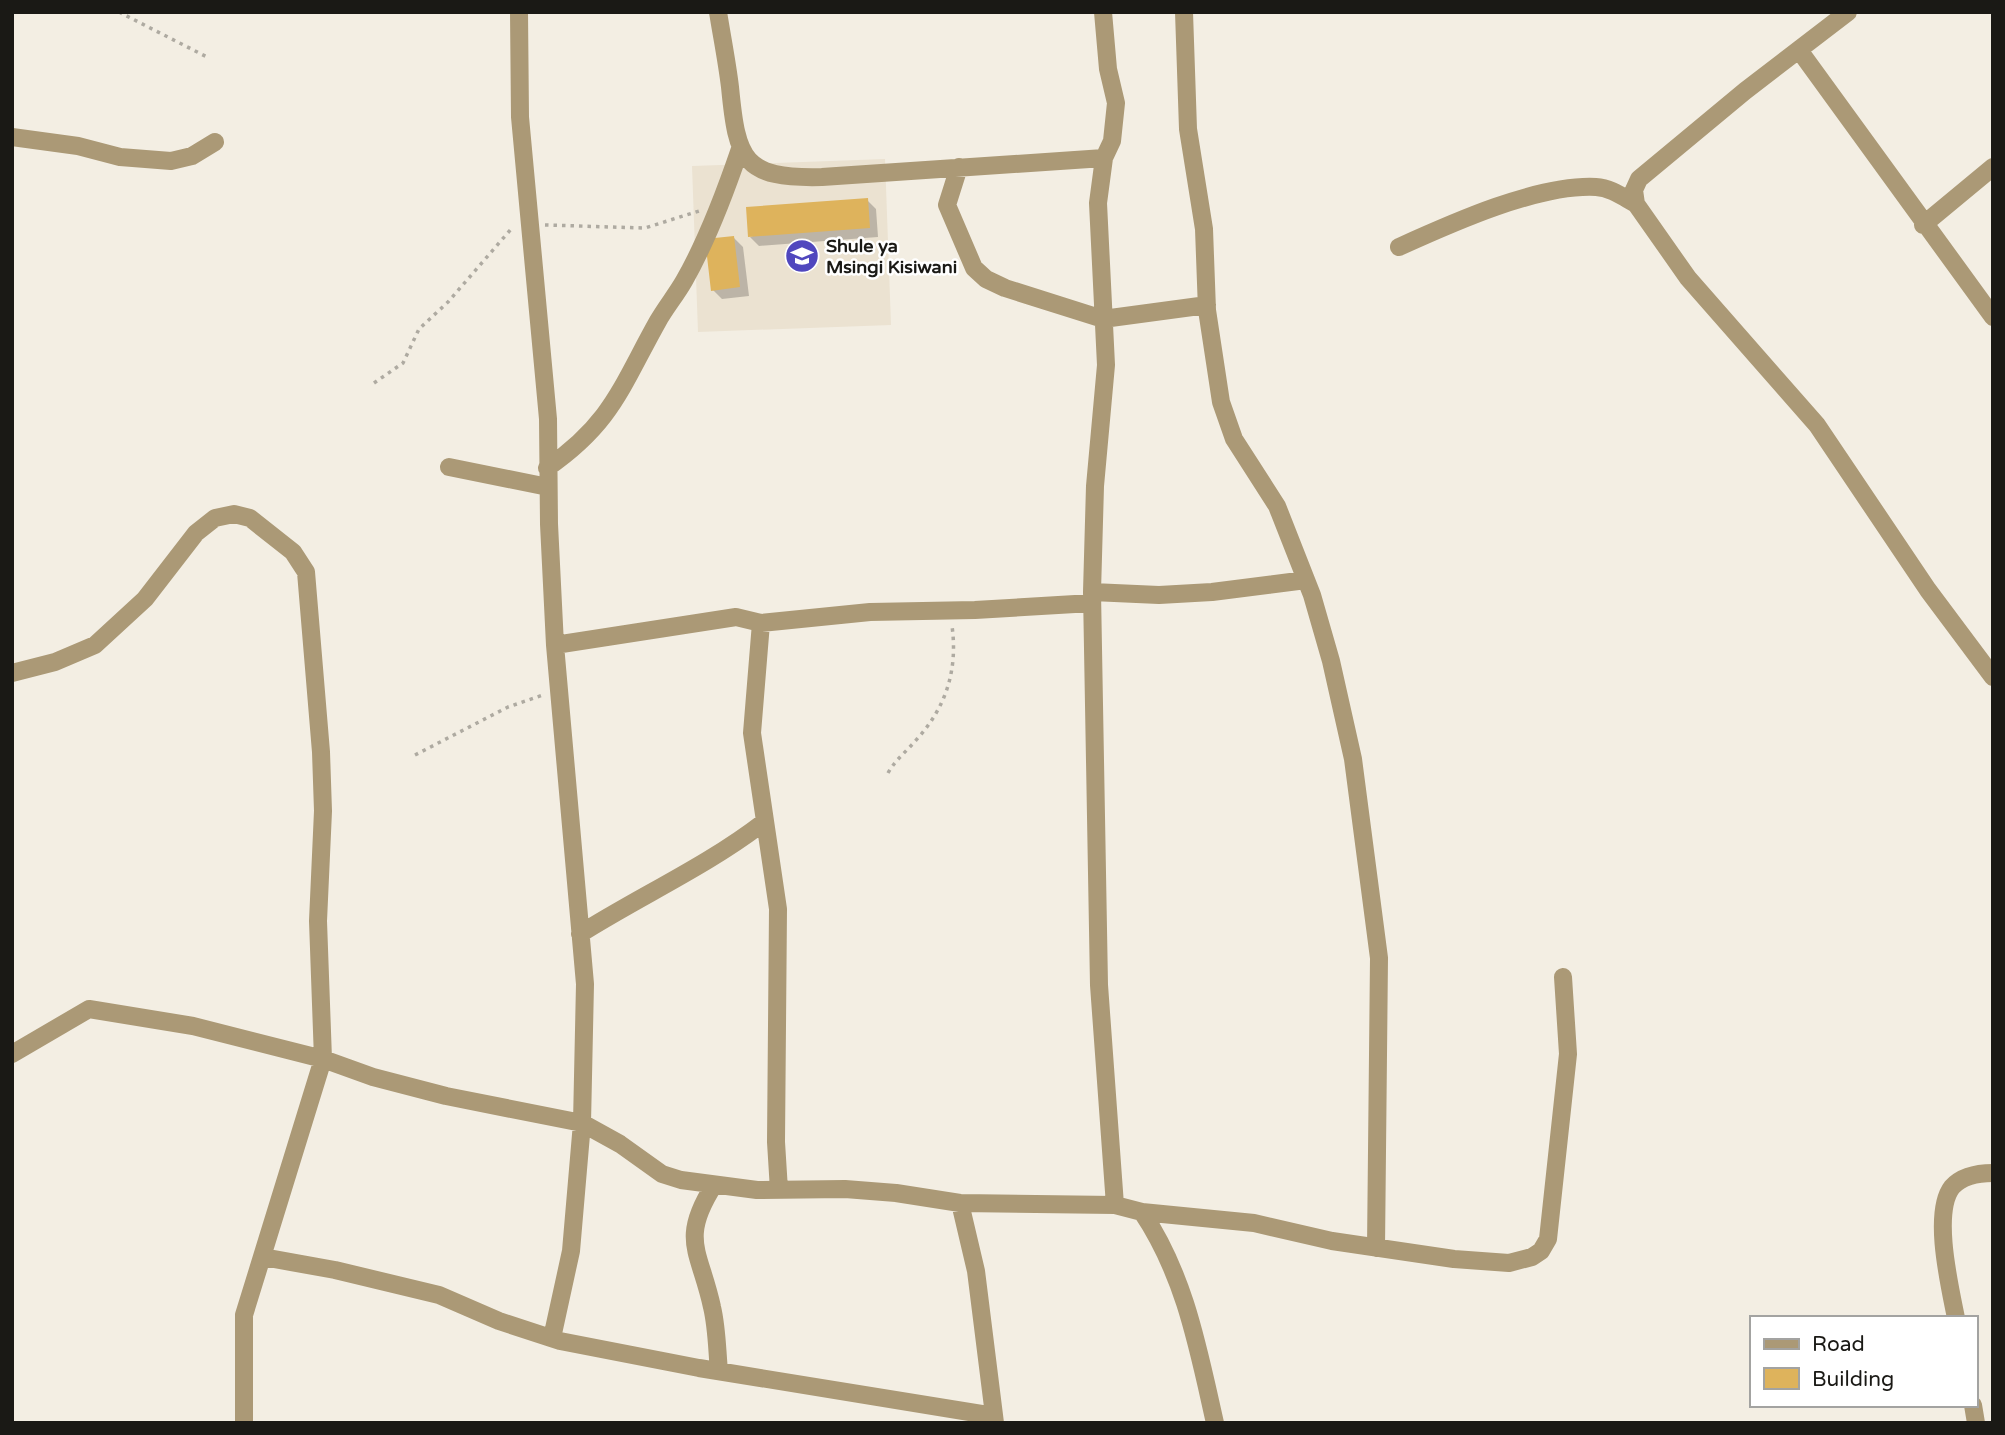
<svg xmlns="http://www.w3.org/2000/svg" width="2005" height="1435" viewBox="0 0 2005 1435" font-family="'Varela Round',sans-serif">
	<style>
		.built { fill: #ebe2d1 }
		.shadow { fill: #0003 }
		.building { fill: #deb35c }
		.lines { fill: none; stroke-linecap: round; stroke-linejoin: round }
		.path { stroke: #aeaaa1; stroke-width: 3.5; stroke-dasharray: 3.5 5; stroke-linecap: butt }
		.minor { stroke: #ab9976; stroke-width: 18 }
		.labels { text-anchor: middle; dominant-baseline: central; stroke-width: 5; stroke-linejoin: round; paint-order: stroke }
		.poi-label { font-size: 18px; font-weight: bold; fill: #1a1915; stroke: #fff; text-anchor: start }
	</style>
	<rect width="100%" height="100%" fill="#f3eee3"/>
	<!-- built -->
	<path class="built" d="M885,159L891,325L698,332L692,166Z"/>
	<!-- shadow -->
	<path class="shadow" d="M867,200L876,209L878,237L759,246L750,237Z
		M734,238L743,247L749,296L722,299L713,290Z"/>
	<!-- building -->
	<path class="building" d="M868,198L870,228L748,237L746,207Z
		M734,236L740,287L711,291L705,239Z"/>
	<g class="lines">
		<!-- path -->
		<path class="path" d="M119,12L207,57
			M545,225L645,228L699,211
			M374,383L403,363L419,329L448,302L512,228
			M415,755L508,707L543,695
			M888,773C896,759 907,751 917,739C946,707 958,670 952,626"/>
		<!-- minor -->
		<path class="minor" d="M519,12L520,117L548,419L549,524L555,645L585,984L582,1123L620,1144L662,1174L681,1180L757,1190L845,1189L896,1193L960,1203L1115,1205L1142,1212L1254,1223L1332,1241L1454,1259L1509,1263L1532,1257L1541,1251L1548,1239L1568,1054L1563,977
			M718,12C722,37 727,62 730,87C737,160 743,179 822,177L1104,158
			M1103,12L1108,69L1116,103L1112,141L1104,158L1098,203L1106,365L1095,486L1092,592L1099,985L1115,1205
			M1184,12L1188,129L1204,229L1207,310L1221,402L1234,439L1277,506L1312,595L1331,661L1353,759L1379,958L1376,1248
			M1848,12L1745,91L1639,179L1634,190L1636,204L1688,278L1817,425L1928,590L1993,677
			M1799,50L1993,317
			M12,137L78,146L120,157L171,161L192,156L215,142
			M959,167L947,205L974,268L986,279L1005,288L1103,319L1207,305
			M1923,225L1993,167
			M1399,247C1452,223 1538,184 1596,187C1611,188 1623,197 1636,204
			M449,467L548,487
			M547,468C612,423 621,387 658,321C666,307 676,295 684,281C707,241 725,193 740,149
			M1092,592L1159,595L1212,592L1306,580
			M761,623L752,733L778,909L776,1142L779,1190
			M555,645L736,617L761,623L870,612L975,610L1092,603
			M12,673L55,662L95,645L145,599L196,533L215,518L234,514L250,518L293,552L306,572L321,752L323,811L318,921L323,1059L244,1315V1423
			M580,934C640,896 707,866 764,822
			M12,1054L89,1009L193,1026L323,1059L373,1077L446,1096L582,1123L571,1251L552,1338
			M714,1185C679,1240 700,1251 712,1307C717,1328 717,1350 719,1371
			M960,1203L976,1271L995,1423
			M1142,1212C1185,1276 1198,1348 1215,1423
			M263,1257L335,1270L439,1295L499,1321L560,1341L699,1368L994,1416
			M1956,1318C1950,1287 1932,1213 1952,1187C1962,1176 1979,1173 1993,1173
			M1973,1405L1976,1423"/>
	</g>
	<!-- icons -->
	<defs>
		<g id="school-disc" transform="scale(1.75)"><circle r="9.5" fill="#5047be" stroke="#fff"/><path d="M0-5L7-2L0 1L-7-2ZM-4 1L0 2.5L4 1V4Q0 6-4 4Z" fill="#fff"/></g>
	</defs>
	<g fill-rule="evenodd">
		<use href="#school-disc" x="802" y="256"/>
	</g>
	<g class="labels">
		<!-- poi labels -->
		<g class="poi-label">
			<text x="826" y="246">Shule ya<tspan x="826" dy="21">Msingi Kisiwani</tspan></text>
		</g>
	</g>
	<!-- border -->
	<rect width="2005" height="1435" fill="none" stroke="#1a1915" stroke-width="28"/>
	<!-- legend -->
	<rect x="1750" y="1316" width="228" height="91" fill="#ffffff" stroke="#a3a3a1" stroke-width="2"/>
	<rect x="1764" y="1339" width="35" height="10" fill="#ab9976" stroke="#a3a3a1" stroke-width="2"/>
	<text x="1812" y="1351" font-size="21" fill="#1a1915">Road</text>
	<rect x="1764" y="1368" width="35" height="21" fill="#deb35c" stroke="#a3a3a1" stroke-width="2"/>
	<text x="1812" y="1386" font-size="21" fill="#1a1915">Building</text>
</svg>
